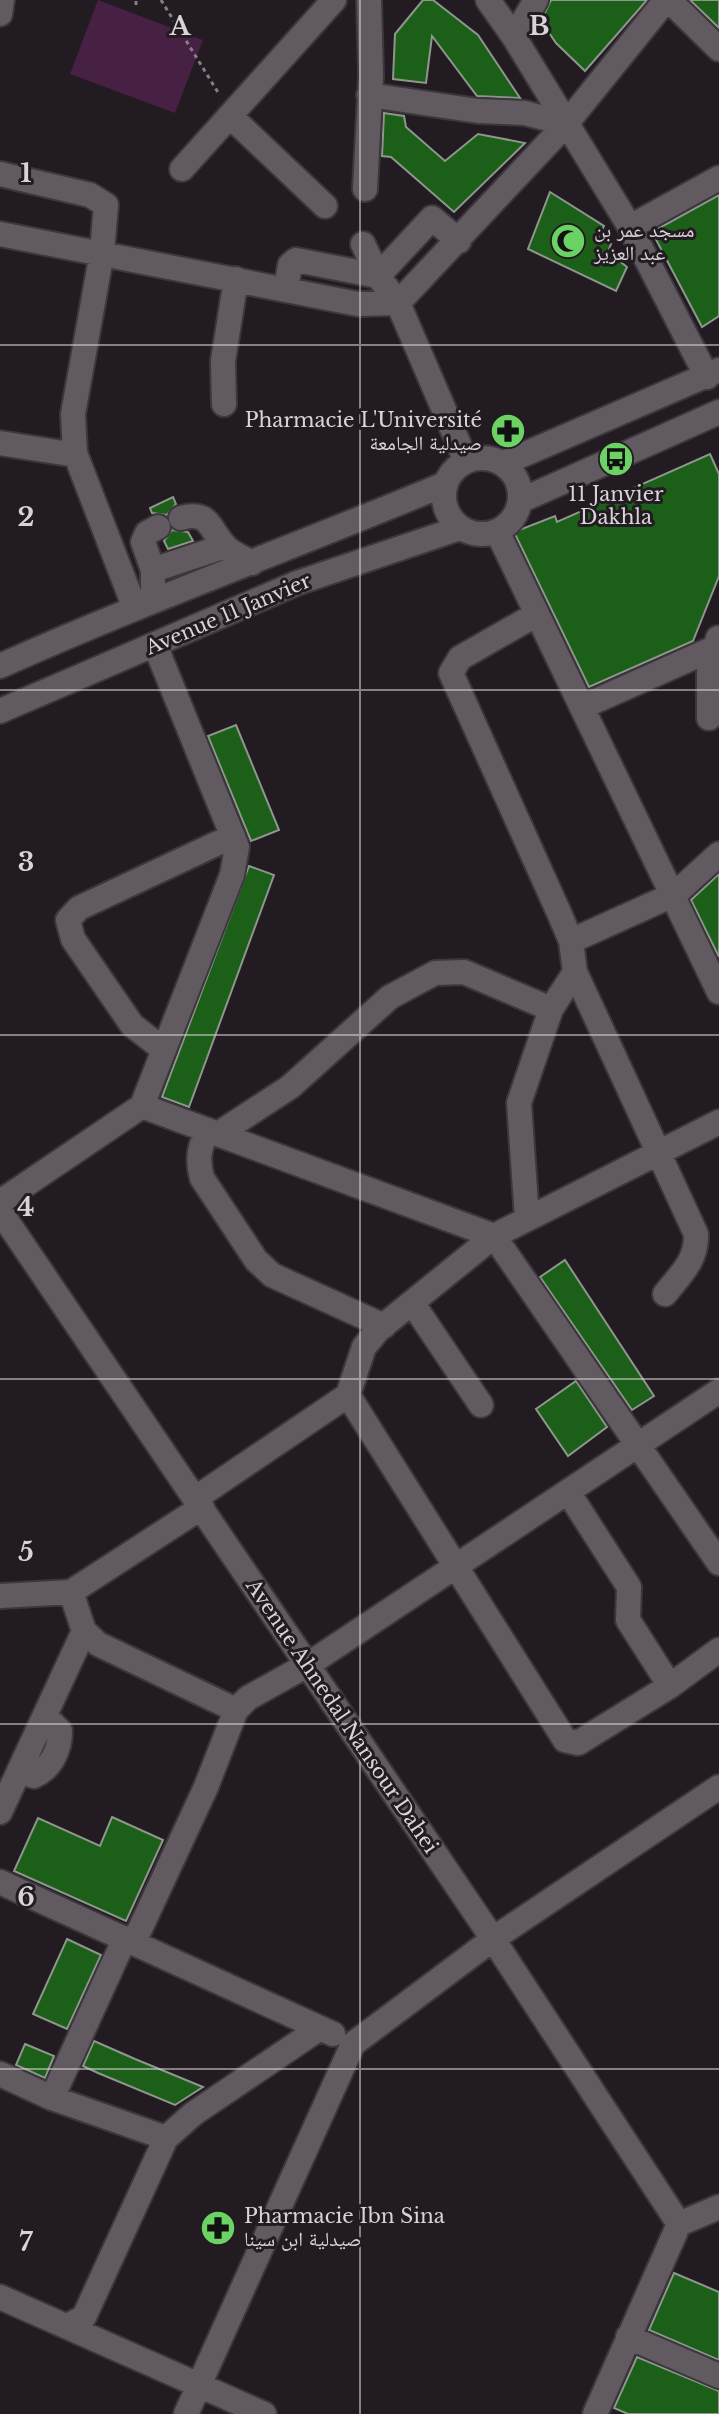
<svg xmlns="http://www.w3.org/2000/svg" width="719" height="2414" viewBox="0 0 719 2414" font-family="'Libre Baskerville','Noto Naskh Arabic',serif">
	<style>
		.green { fill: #462143 }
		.building { fill: #1c5f19; stroke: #8e968d; stroke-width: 2 }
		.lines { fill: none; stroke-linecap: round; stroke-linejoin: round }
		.minor-casing { stroke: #3c373c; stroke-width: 28 }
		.path { stroke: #847f84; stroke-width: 3; stroke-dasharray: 4 4; stroke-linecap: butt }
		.minor { stroke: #625a61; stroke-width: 24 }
		.grid { fill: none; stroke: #d7d3d7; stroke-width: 2; stroke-opacity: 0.55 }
		.labels { text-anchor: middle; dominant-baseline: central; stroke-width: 6; stroke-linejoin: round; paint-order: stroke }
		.poi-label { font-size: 20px; fill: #d7d3d7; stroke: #221b21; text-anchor: start }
		.street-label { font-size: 20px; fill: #d7d3d7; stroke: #221b21 }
		.grid-label { font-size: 26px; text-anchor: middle; font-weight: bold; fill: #d7d3d7; stroke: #221b21; stroke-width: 6; stroke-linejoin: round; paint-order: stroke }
	</style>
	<rect width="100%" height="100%" fill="#221b21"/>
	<!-- green -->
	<path class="green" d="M98,0L203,40L175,113L70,74Z"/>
	<!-- building -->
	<path class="building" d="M423,0H433L478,35L520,98L477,96L432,36L426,83L393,79L395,34Z
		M551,0H647L585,71L556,43L541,21Z
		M690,0H719V28Z
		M384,113L404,116L406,127L445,161L478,134L525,143L454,212L391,157L382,156Z
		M550,192L604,226L599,237L611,244L608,252L627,267L616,291L528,249Z
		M719,195V316L702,327L652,232Z
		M710,454L719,474V576L693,641L589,687L514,532L555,516L557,522Z
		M173,497L176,504L167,515L152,513L150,508Z
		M172,530L188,532L193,541L168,549L164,541Z
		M236,725L279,830L251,841L208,736Z
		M249,866L274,875L189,1107L162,1097Z
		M719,874V957L691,900Z
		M565,1260L654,1396L632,1410L540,1277Z
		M576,1381L607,1427L568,1456L536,1409Z
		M112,1817L163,1840L126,1921L14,1871L38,1818L100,1846Z
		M67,1939L101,1955L67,2029L33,2014Z
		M94,2041L135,2059L203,2087L175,2105L98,2073L83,2066Z
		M25,2044L54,2056L45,2078L16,2065Z
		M674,2273L719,2292V2360L649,2330Z
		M637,2357L719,2391V2414H628L614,2408Z"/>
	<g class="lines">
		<!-- minor casing -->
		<g class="minor-casing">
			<path id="minor" d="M488,0L514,37L630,227L707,377
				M678,9L719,49
				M0,14L2,0
				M514,37L536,0
				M369,95L478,111L525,113L566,124
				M230,116L325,206
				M182,169L334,0
				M0,174L90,195L106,205L102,252L73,414L75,453L134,606
				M365,189L371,76L369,0
				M630,227L719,178
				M0,234L358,304L398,303L566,124L666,0
				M363,244L378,276L398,303L466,461
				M286,289L290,265L296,260L378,276L432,218L459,241
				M224,404L223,361L236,279
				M0,443L76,455
				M444 496a38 38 0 1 1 76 0a38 38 0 1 1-76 0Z
				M504,463L719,370
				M522,500L719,412
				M181,518C210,510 209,529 225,546C231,553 244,558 252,563
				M498,533L719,992
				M153,570L225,546
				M153,598V570L143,542L147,533L158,527
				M537,614L460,658L451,673L560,915L571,941L575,972L696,1234C697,1260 681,1274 665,1294
				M155,645L237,847L232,875L142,1106L494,1236L719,1563
				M0,666C147,600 297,546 445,484
				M582,707L712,649
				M0,711L297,583L460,528
				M709,718V672L718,638
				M571,941L675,894L719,854
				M164,1050L132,1025L73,939L68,920L79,908L233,836
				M208,1130C199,1147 197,1159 202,1178L256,1260L272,1275L384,1326
				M218,1134L290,1087L390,997L435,973L464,972L551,1009
				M0,1202L142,1106
				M0,1211L493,1939L679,2224
				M527,1219L519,1103L551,1009L575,972
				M413,1304L481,1405
				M348,1395L565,1740L578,1743L670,1686L719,1650
				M568,1492L629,1587L628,1620L670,1686
				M196,1498L348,1395L364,1347L378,1330L494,1236L719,1122
				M71,1592L84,1631L98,1644L236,1710
				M0,1596L71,1592L202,1507
				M19,1771L34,1776C51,1768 60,1750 60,1731L45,1716
				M0,1812L84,1631
				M0,1882L333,2034
				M134,1942L206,1787L236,1710L248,1698L309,1664L719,1391
				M0,2074L52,2098L166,2138
				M52,2098L125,1938
				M0,2297L264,2414
				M67,2326L84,2317L166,2138L193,2114L320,2028
				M628,2337L719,2376
				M186,2414L353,2044L493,1939L719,1787
				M595,2414L679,2224L719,2207"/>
		</g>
		<!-- path -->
		<path class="path" d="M161,0L219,94
			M136,5V0"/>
		<!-- minor -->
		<use href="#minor" class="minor"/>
	</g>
	<!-- grid -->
	<path class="grid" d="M360,0V2414M0,345H719M0,690H719M0,1035H719M0,1379H719M0,1724H719M0,2069H719"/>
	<!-- icons -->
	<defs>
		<g id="mosque-disc" transform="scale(1.8)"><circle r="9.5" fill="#6ad363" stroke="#221b21"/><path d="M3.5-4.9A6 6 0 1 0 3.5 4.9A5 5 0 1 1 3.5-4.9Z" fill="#111"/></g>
		<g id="pharmacy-disc" transform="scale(1.8)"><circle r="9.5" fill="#6ad363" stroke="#221b21"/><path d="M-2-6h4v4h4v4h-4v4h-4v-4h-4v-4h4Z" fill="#111"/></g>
		<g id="bus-disc" transform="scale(1.8)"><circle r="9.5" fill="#6ad363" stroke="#221b21"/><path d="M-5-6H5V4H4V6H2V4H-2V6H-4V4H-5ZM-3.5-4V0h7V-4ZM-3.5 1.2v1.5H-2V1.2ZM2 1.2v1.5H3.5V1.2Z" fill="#111"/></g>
	</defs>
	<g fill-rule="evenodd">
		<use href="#mosque-disc" x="568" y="241"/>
		<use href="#pharmacy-disc" x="508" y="431"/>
		<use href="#bus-disc" x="616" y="459"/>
		<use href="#pharmacy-disc" x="218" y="2228"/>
	</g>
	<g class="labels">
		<!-- poi labels -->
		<g class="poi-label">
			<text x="594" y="230">مسجد عمر بن<tspan x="594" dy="23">عبد العزيز</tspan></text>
			<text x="482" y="420" text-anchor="end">Pharmacie L'Université<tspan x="482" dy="23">صيدلية الجامعة</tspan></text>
			<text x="616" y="494" text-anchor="middle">11 Janvier<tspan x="616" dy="23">Dakhla</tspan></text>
			<text x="244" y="2216">Pharmacie Ibn Sina<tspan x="244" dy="23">صيدلية ابن سينا</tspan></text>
		</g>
		<!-- street labels -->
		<g class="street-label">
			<text transform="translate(228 614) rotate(-23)">Avenue 11 Janvier</text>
			<text transform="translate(342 1716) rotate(56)">Avenue Ahnedal Nansour Dahei</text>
		</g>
	</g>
	<g class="grid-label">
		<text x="180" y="35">A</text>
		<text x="539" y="35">B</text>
		<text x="26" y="182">1</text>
		<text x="26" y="526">2</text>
		<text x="26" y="871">3</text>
		<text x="26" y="1216">4</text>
		<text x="26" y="1561">5</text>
		<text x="26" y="1906">6</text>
		<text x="26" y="2251">7</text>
	</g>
</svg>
